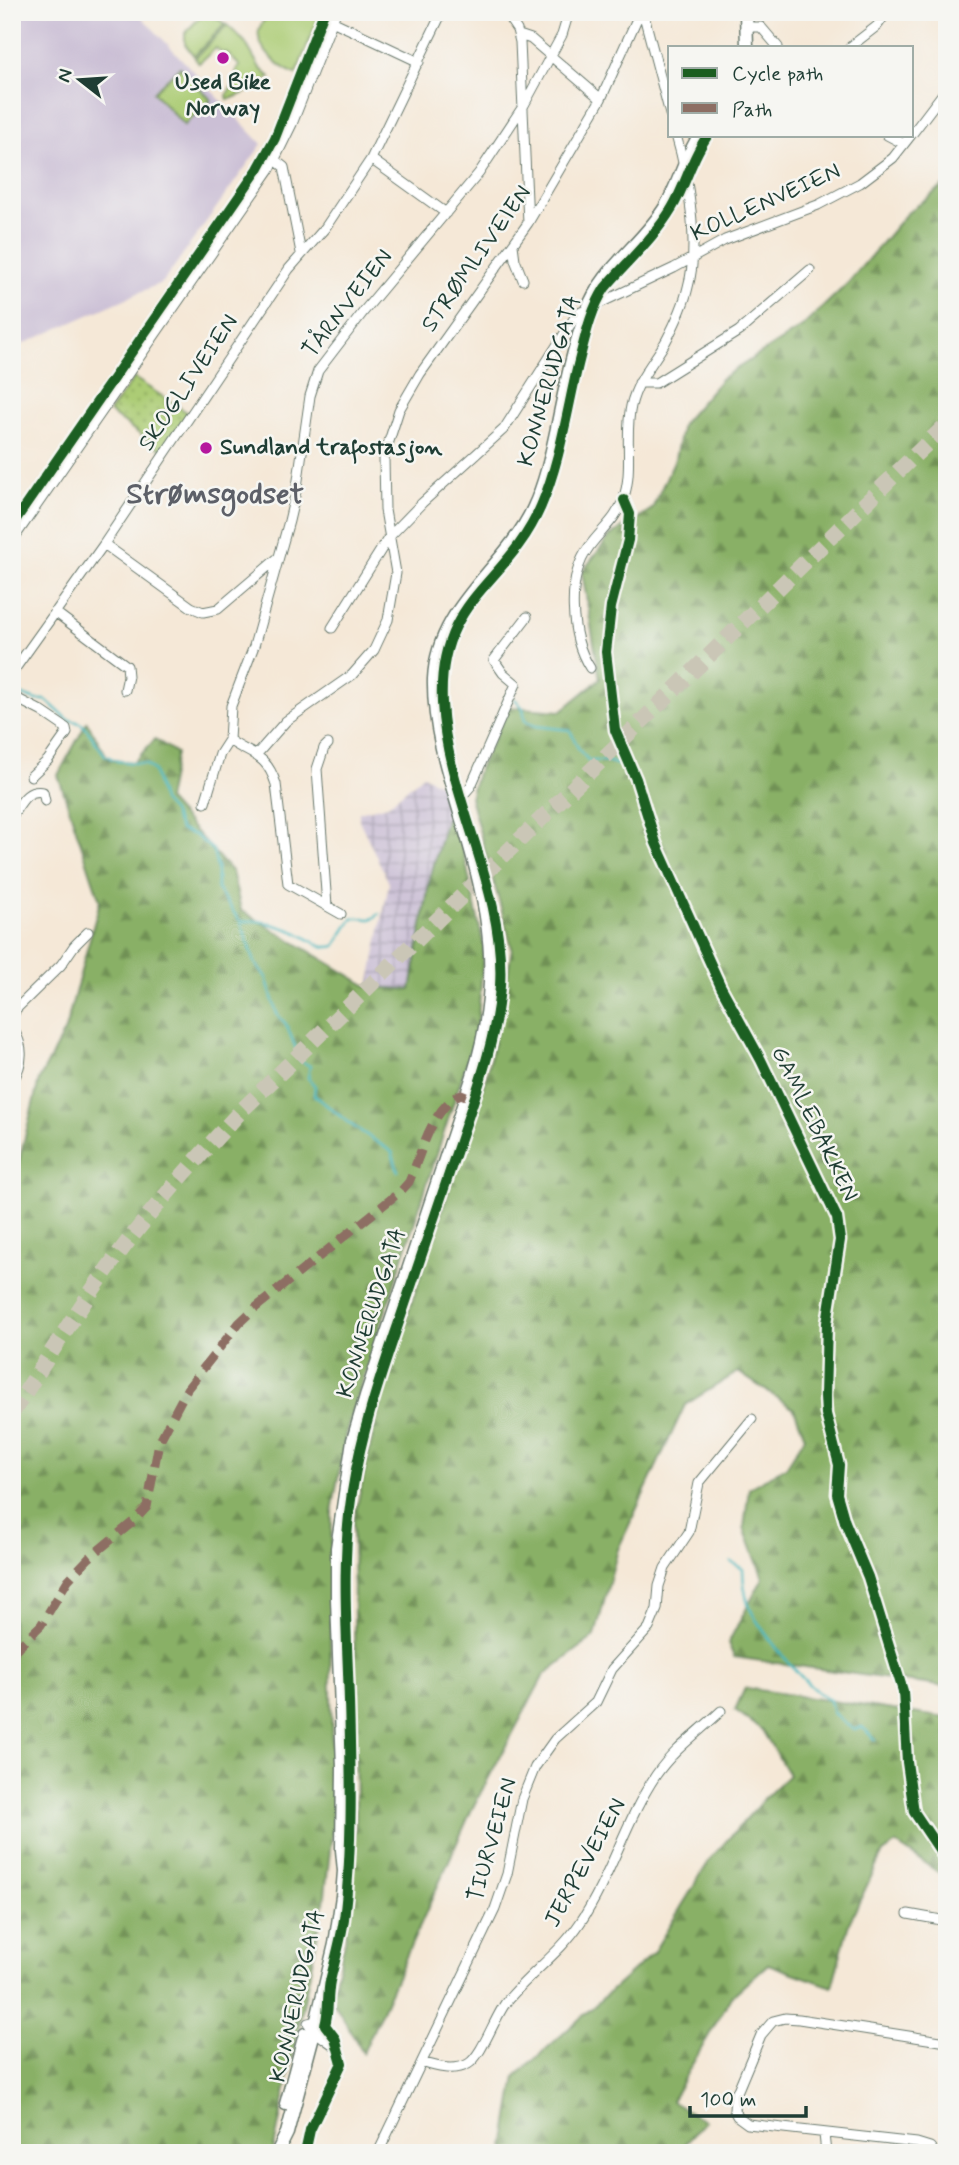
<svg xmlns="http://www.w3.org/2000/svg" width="959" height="2165" viewBox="0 0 959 2165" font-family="Mynerve,sans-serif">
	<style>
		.industrial { fill: url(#industrial-grid) }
		.railway { fill: #cbbfd5 }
		.grass { fill: #accc74; stroke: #668454; stroke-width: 2 }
		.forest { fill: url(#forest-firs); stroke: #54764d; stroke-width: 2 }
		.park { fill: url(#park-dots); stroke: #668454; stroke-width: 2 }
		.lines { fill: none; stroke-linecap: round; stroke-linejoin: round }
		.stream { stroke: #47b7bd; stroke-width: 2.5 }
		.trunk-tunnel { stroke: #cac6b6; stroke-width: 16; stroke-dasharray: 16 8; stroke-linecap: butt }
		.minor-casing { stroke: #6a796d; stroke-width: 11 }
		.secondary-casing { stroke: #6a796d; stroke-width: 15 }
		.minor { stroke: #fff; stroke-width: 9 }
		.secondary { stroke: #fff; stroke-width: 12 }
		.quiet { stroke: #8d6e63; stroke-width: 9; stroke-dasharray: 18 9; stroke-linecap: butt }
		.cycleway-casing { stroke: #f6f6f2; stroke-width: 15 }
		.cycleway { stroke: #1b5e20; stroke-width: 10 }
		.poi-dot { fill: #b5179e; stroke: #f6f6f2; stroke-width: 2.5 }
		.labels { text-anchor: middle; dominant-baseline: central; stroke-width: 5; stroke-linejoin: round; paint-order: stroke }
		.poi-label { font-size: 23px; font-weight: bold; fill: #1f3d34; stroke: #f6f6f2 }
		.street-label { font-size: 23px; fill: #1f3d34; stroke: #f6f6f2 }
		.district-label { font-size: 30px; font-weight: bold; fill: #5d6068; stroke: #f6f6f2 }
	</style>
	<defs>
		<pattern id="industrial-grid" width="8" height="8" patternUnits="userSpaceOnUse" patternTransform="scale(1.75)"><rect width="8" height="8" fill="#cbbfd5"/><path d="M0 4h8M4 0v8" fill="none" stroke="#a49cae"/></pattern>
		<pattern id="forest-firs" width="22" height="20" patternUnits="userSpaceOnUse" patternTransform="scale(1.75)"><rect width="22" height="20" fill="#89b066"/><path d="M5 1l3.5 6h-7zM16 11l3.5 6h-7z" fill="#6f9055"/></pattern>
		<pattern id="park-dots" width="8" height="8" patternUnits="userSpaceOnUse" patternTransform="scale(1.75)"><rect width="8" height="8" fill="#accc74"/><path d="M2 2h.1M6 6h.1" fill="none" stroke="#8ba760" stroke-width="1.8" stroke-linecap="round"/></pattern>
	</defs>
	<rect width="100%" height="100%" fill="#f6f6f2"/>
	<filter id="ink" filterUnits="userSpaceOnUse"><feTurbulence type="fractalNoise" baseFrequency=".0143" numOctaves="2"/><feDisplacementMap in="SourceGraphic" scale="14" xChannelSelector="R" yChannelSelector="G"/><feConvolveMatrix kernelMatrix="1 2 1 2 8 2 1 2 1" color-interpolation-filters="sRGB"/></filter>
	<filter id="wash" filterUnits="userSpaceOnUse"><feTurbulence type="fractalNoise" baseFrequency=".00686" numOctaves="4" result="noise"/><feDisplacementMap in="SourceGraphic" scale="28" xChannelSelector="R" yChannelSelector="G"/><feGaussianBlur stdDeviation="1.57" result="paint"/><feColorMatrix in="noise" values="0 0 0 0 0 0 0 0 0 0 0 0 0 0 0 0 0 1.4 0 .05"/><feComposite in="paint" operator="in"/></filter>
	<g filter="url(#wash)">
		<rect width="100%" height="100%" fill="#f5e8d7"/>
		<!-- industrial -->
		<path class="industrial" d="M423,775L445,787L456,817L446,820L430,879L411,990L369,987L389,883L359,820V812L388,805Z"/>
		<!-- railway -->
		<path class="railway" d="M12,12H137L262,144L163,282L12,349Z"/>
		<!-- grass -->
		<path class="grass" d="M205,12H209L225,24L194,56L185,44V33Z
			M272,12H321L296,74C280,69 250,44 261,25C263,20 269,16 272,12Z
			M227,25L245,42L260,68L270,77L249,91L228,100L227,94L236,81V70L240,66L226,52L223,54L216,48L199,63L195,58Z
			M180,67L211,100L184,125L153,92Z"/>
		<!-- forest -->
		<path class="forest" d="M947,183V1687L734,1657L728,1643L763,1578L744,1528L749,1488L786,1467L805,1437L794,1409L738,1372L685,1405L618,1549L595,1636L544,1675L472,1809L363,2053L331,1997L345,1941L356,1818L353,1523L384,1386L485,1080L502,1007L512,948L470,797L477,773L509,707L561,711L600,679L582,572L610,536L652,509L675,459L682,424L722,378L802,327L849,282L906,214Z
			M87,722L109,760L134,762L155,739L176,753L167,800L232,872L241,910L369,987L411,990L430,879L446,819L456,817L484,947L477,1031L346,1432L332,1512L330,1621L333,1824L324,1903L273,2153H12V1491L20,1478L12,1471V1189L39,1080L65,1030L100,901L58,775Z
			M745,1688L947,1718V1878L896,1844L882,1854L849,1923L832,1987L768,1964L731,1997L671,2101L705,2121L678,2153H513L504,2147L516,2076L653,1953L711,1858L765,1798L789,1775L762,1730L735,1710Z"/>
		<!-- park -->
		<path class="park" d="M134,378L188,413L162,450L109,412Z"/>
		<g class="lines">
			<!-- stream -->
			<path class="stream" d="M12,691L36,700H46L67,719L80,723L85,727L105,755L117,761L146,764L154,771L162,801L172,812L180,830L195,835L213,850L217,868V889L240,921C246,922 250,921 256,921C265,921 292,930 300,934C311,940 321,950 335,946L352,919C363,915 370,924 379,914
				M515,699L523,708L525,721L535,726L570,730L579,750L589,761H607L622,766
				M241,923L255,963L266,977L277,1014L286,1024L301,1061L310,1066L308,1078L315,1086L314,1095L350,1124L392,1152L398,1171
				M731,1562L743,1569C743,1582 745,1594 749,1606C758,1628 810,1693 830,1700L833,1713L854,1730L862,1727L876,1740"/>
		</g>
	</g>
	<g filter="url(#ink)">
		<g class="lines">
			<!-- trunk-tunnel -->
			<path class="trunk-tunnel" d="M12,1413C42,1367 71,1320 103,1275C145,1216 192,1164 240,1112L947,424"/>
			<!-- minor casing -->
			<g class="minor-casing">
				<path id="minor" d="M505,12L517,30L520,42L528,223
					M643,12L670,114
					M332,21L419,62
					M748,27H761L778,47
					M519,35L531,39L601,99
					M850,47L877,26L887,12
					M912,134L947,88
					M887,135L904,144
					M371,159L446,213
					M275,160L284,167L301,253
					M513,245L515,260L523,280
					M639,383H656L739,331L810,270
					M12,541L270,169L292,124L336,12
					M104,544L191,607L203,612L218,609L278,558
					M55,612L127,666L128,676L125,690
					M332,628L389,537L422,503L504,429L577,314L674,268L725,240L818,205L860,183L893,158L911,135
					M590,668C570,637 566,578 589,547C600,531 616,520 623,500C634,470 624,436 631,406C637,380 654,362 666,341C675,324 684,305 688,287C700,245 688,176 676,135
					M12,673L104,544L289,269L325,228L371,159L442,12
					M12,696L41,711L66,728L67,733L48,760L31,776
					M257,754L286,721L352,675L374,650L388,620L396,573L385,510L384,457L399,410L420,374L528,223L601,99L640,12
					M457,802L471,786L516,684L503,673L494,660L527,617
					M205,803L220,754L229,740
					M12,816C21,803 26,789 43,792L45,801
					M327,906L317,769L324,748L328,744
					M341,914L288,884L276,784C266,753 253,757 229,740L231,706L254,646L289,521L297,487L310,396L318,371L364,311L479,173L524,105L562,35L569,12
					M12,1018L16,1009L61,965L74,946L88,932
					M12,1028C25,1046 24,1063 12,1082
					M908,1914L947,1921
					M422,2062C436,2067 454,2072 468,2064C482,2056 495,2016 507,2001C530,1973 560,1953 580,1923C611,1877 625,1821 656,1775C674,1749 698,1733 721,1711
					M824,2134L826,2153
					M305,2153L310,2130L342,2063C341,2046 333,2028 317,2021L308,2023C315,2034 329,2041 340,2050
					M378,2153L495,1909L507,1874L522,1799L535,1767L555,1739L596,1702L612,1669L649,1628L657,1609L659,1586L665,1568L689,1532L699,1483L752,1419
					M935,2153L930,2147L917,2143L748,2124L737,2116L734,2110L735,2097L761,2035L773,2021L785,2018L799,2019L947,2042"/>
			</g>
			<!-- secondary casing -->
			<g class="secondary-casing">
				<path id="secondary" d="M746,12L747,47
					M286,2104L305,2034
					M279,2149L287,2133L314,2032L335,1944L342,1896L344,1871L342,1850L343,1768L337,1598V1548L353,1440L366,1396L473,1076C504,976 490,911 460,813C447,770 433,725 434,679C437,606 504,570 533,509C545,484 551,456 557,428C565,389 573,348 587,311C602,268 643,244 666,206C679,183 685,157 700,135"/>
			</g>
			<!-- minor -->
			<use href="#minor" class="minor"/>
			<!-- secondary -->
			<use href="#secondary" class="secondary"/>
			<!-- quiet -->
			<path class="quiet" d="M12,1653L41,1625L68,1580L89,1558L134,1521L147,1507L159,1442L187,1389L239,1323L254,1309L401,1191L409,1182C421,1154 432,1107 461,1094L466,1096"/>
			<!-- cycleway casing -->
			<g class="cycleway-casing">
				<path id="cycleway" d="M624,500L630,514L628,540L611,607L606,652L615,730L636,779L656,843L721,987L761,1060L837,1218L840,1240L827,1323L825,1396L826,1414L839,1465L837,1494L845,1522L868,1577L903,1691L907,1762L914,1812L947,1861
					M12,525L258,169L275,138L324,12
					M305,2153L310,2130L342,2063L335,2038L325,2025C329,2013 327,1996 330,1981C335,1960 341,1940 344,1919C353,1847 351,1773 349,1701C347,1631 341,1561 352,1492C361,1434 379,1380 398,1325C418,1265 439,1205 459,1144C476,1093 496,1041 500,986C506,887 447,800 442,703C437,597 507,586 541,506C560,462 567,411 578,365C585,338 590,311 605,288C627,262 654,238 672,208C686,185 691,158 708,135"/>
			</g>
			<!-- cycleway -->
			<use href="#cycleway" class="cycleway"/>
		</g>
	</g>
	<!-- markers -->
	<g class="poi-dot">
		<circle cx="223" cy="58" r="7"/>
		<circle cx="206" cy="448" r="7"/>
	</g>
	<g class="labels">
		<!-- poi labels -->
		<g class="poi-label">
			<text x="223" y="83">Used Bike<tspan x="223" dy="26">Norway</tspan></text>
			<text x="220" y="448" text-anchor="start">Sundland trafostasjon</text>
		</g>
		<!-- street labels -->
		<g class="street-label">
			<text transform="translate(766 203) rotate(-24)">KOLLENVEIEN</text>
			<text transform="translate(477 259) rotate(-55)">STRØMLIVEIEN</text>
			<text transform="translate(348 304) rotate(-52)">TÅRNVEIEN</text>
			<text transform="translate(550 381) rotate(-74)">KONNERUDGATA</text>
			<text transform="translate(189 383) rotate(-56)">SKOGLIVEIEN</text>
			<text transform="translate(814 1124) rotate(64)">GAMLEBAKKEN</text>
			<text transform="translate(372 1313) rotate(-72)">KONNERUDGATA</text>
			<text transform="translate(493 1840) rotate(-74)">TIURVEIEN</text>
			<text transform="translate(586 1863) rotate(-61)">JERPEVEIEN</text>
			<text transform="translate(298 1996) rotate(-77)">KONNERUDGATA</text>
		</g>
		<!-- district labels -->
		<g class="district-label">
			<text x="215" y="494">Strømsgodset</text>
		</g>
	</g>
	<!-- margin -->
	<rect width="959" height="2165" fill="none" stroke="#f6f6f2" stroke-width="42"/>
	<!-- legend -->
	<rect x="668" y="46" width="245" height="91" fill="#f6f6f2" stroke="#a0aca6" stroke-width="2"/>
	<rect x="682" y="68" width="35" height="10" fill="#1b5e20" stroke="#a0aca6" stroke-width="2"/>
	<text x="732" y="80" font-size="21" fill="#1f3d34">Cycle path</text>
	<rect x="682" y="103" width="35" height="10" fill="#8d6e63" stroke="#a0aca6" stroke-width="2"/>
	<text x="732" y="116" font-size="21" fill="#1f3d34">Path</text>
	<!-- north arrow -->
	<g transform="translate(80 80) rotate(287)" stroke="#f6f6f2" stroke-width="5" paint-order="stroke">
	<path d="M0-5L12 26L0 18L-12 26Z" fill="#1f3d34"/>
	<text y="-10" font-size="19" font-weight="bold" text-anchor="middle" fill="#1f3d34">N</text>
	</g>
	<!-- scale -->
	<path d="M690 2106v10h116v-10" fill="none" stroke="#1f3d34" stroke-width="3.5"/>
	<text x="700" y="2106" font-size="21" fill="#1f3d34" stroke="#f6f6f2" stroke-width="5" paint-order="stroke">100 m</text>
</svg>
